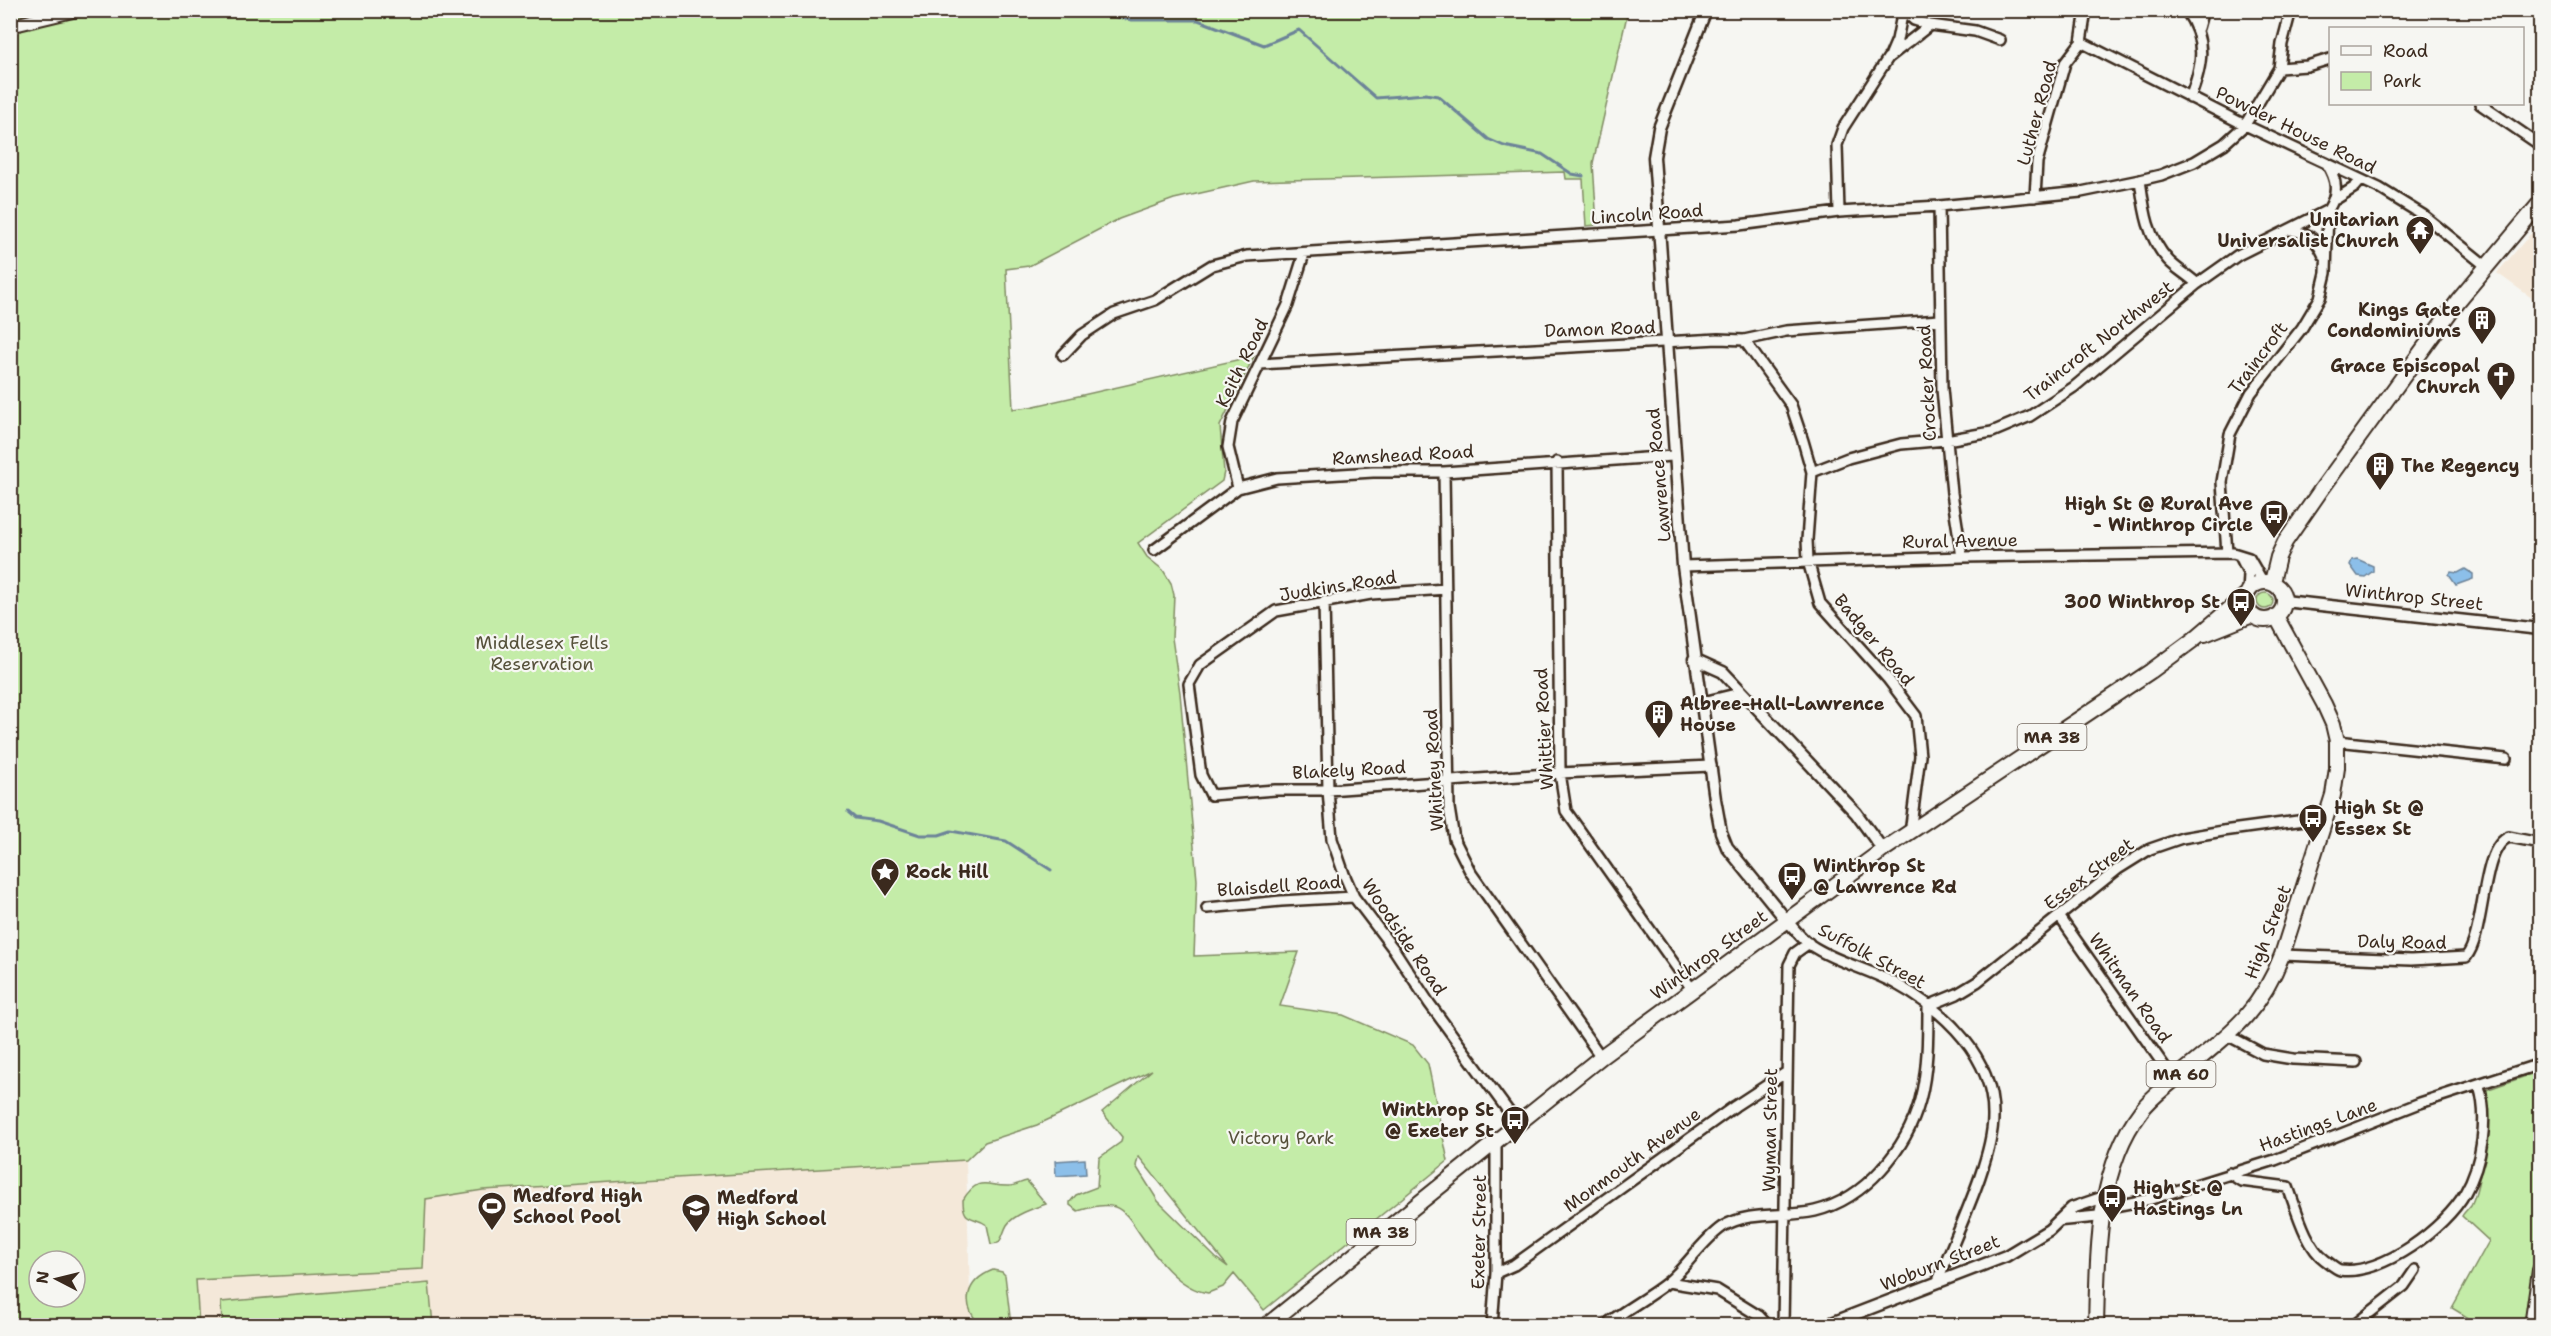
<svg xmlns="http://www.w3.org/2000/svg" width="2551" height="1336" viewBox="0 0 2551 1336" font-family="'Shantell Sans',sans-serif">
	<style>
		.built { fill: #f4e8d9 }
		.green { fill: #c4eca8; stroke: #808b63; stroke-width: 1.5; fill-rule: evenodd }
		.water { fill: #8cbfe9; stroke: #6c8398; stroke-width: 1.5 }
		.lines { fill: none; stroke-linecap: round; stroke-linejoin: round }
		.stream { stroke: #6c8398; stroke-width: 3 }
		.minor-casing { stroke: #3b2a1e; stroke-width: 14 }
		.tertiary-casing { stroke: #3b2a1e; stroke-width: 15 }
		.secondary-casing { stroke: #3b2a1e; stroke-width: 16 }
		.primary-casing { stroke: #3b2a1e; stroke-width: 18 }
		.minor { stroke: #f6f6f2; stroke-width: 9 }
		.tertiary { stroke: #f6f6f2; stroke-width: 10 }
		.secondary { stroke: #f6f6f2; stroke-width: 12 }
		.primary { stroke: #f6f6f2; stroke-width: 14 }
		.labels { text-anchor: middle; dominant-baseline: central; stroke-width: 4.5; stroke-linejoin: round; paint-order: stroke }
		.shield { fill: #f6f6f2; stroke: #73675e; stroke-width: 1.5 }
		.shield-label { font-size: 16px; font-weight: bold; fill: #3b2a1e }
		.street-label { font-size: 18px; fill: #3b2a1e; stroke: #f6f6f2 }
		.poi-label { font-size: 18px; font-weight: bold; fill: #3b2a1e; stroke: #f6f6f2; text-anchor: start }
		.park-label { font-size: 18px; fill: #56513a; stroke: #f6f6f2 }
	</style>
	<rect width="100%" height="100%" fill="#f6f6f2"/>
	<filter id="ink" filterUnits="userSpaceOnUse"><feTurbulence type="fractalNoise" baseFrequency=".0167" numOctaves="2"/><feDisplacementMap in="SourceGraphic" scale="12" xChannelSelector="R" yChannelSelector="G"/><feConvolveMatrix kernelMatrix="1 2 1 2 8 2 1 2 1" color-interpolation-filters="sRGB"/></filter>
	<g filter="url(#ink)">
		<!-- built -->
		<path class="built" d="M2540,223V304L2497,273Z
			M966,1160L971,1325H199L196,1280L422,1269L426,1199L483,1190Z"/>
		<!-- green -->
		<path class="green" d="M10,11H1628L1593,163L1597,225L1586,226L1583,179H1566L1565,172L1254,181L1174,199L1119,219L1029,266L1006,269L1013,409L1030,407L1254,356L1220,426L1224,472L1222,481L1138,543L1147,557L1163,570L1171,583L1174,595L1172,638L1180,693L1197,880L1194,956L1299,952L1280,1006L1343,1015L1413,1045L1428,1064L1448,1161L1264,1310L1234,1274L1223,1287L1208,1293C1179,1289 1155,1256 1140,1234C1133,1224 1126,1211 1115,1207C1104,1203 1089,1208 1078,1211L1070,1205V1202L1076,1195L1097,1187L1099,1158L1121,1142L1122,1137L1102,1112L1152,1070L1037,1125L985,1142L966,1160L483,1190L426,1199L423,1269L196,1280L199,1325H11ZM1138,1157H1139L1228,1267L1216,1258L1158,1201L1136,1166ZM39,1261H75V1297H39Z
			M2257 601a8 8 0 1 1 16 0a8 8 0 1 1-16 0Z
			M2540,1071V1325H2480L2452,1308L2489,1241L2462,1216C2464,1212 2468,1209 2471,1205C2480,1188 2493,1108 2486,1090Z
			M1027,1181L1046,1204C1034,1208 1013,1215 1007,1225C1003,1232 1003,1238 998,1243L991,1244L987,1225C973,1215 963,1223 963,1200C979,1174 987,1187 1009,1186C1015,1186 1021,1182 1027,1181Z
			M993,1270L1002,1272L1005,1275L1011,1325H980C960,1304 966,1281 993,1270Z
			M429,1283L433,1325H222L221,1302Z"/>
		<!-- water -->
		<path class="water" d="M2357,559L2373,566V571L2365,577L2358,576L2350,565L2352,560Z
			M2465,569L2473,574V579L2456,585L2449,575L2451,572L2458,573Z
			M1085,1159L1086,1174L1056,1176L1055,1161Z"/>
		<g class="lines">
			<!-- stream -->
			<path class="stream" d="M1023,10L1025,12L1080,10
				M1081,10L1132,20H1198L1264,45L1299,30L1376,98L1425,94L1438,96L1488,139L1504,146L1542,154L1572,174L1583,176
				M848,812L855,818L878,821L920,835H939L951,831L1006,841L1051,870"/>
			<!-- minor casing -->
			<g class="minor-casing">
				<path id="minor" d="M1903,10L1914,20L1930,25
					M2186,10C2207,41 2203,64 2190,98
					M2198,28L2203,10
					M2081,42L2245,125L2379,188L2423,215L2486,266
					M2081,42L2086,10
					M1891,54L1897,40L1903,10
					M2279,68L2307,66L2330,59
					M2480,104L2540,145
					M2140,180C2144,209 2147,237 2168,260C2176,269 2188,275 2197,284L2238,255L2328,210C2339,193 2337,180 2327,164
					M2035,197L2037,162L2065,63L2081,42
					M2336,199L2355,187L2361,180
					M1939,206L1942,389L1952,493L1962,557
					M1839,212L1837,145L1843,128L1888,58L1930,25L1975,31L2000,40
					M2290,230C2307,232 2317,239 2324,256
					M1744,340L1791,405L1803,441L1812,472L1807,540L1808,561L1820,603L1888,679L1916,716L1920,756L1910,833
					M1063,355L1082,335L1114,314L1155,300L1212,265L1247,256L1739,225L1839,212L1939,206L2081,192L2140,180L2161,175L2194,162L2224,144L2245,125L2279,68L2282,44L2291,10
					M1260,364L1718,339L1744,340L1786,331L1940,320
					M1557,462L1560,773L1566,811L1692,989
					M1444,472L1449,808L1454,839L1471,873L1601,1057
					M1812,472L1848,458L1901,444L1946,440L1992,432L2030,416L2074,387L2197,284
					M1238,488L1228,447L1232,422L1288,305L1304,254
					M1154,550L1238,488L1277,478L1373,472H1444L1673,456
					M2227,553L2222,482L2230,434L2251,393L2302,328L2320,298L2326,273L2328,210
					M2240,556L2249,574L2248,593
					M1683,566L1962,557L2233,553L2249,558L2263,582
					M1446,589L1371,594L1276,611L1200,665L1189,684L1201,775L1211,795L1275,790H1328L1560,773L1711,766
					M1324,601L1328,790L1332,839L1344,874L1354,897L1395,951L1429,1003L1517,1123
					M2337,741L2506,759
					M1207,908L1281,901L1354,897
					M2059,916L2174,1080
					M1787,921C1794,928 1801,938 1809,944C1835,962 1869,969 1896,984C1945,1011 1994,1057 1993,1117C1993,1161 1954,1238 1938,1281
					M2282,955L2411,960L2466,957C2486,933 2480,848 2509,837L2540,843
					M2229,1036L2263,1054L2293,1059L2356,1062
					M2229,1173L2241,1181L2288,1187C2296,1208 2306,1247 2325,1260C2329,1263 2336,1269 2340,1270C2382,1276 2446,1227 2465,1193C2482,1164 2489,1118 2479,1086
					M2104,1208L2151,1199L2275,1160L2420,1103L2540,1064
					M1496,1273L1514,1265L1735,1106L1787,1072
					M1668,1282L1717,1290L1759,1316L1768,1326
					M1492,1326L1496,1273V1139
					M1604,1326C1624,1310 1648,1298 1668,1282C1687,1266 1701,1242 1722,1227C1749,1210 1785,1218 1815,1211C1865,1199 1907,1149 1920,1100C1928,1070 1928,1037 1928,1006L1957,994L1977,982L2118,869L2150,849L2182,838L2223,831L2327,817
					M1783,1326L1789,965L1795,953L1809,943
					M2353,1326L2404,1286L2415,1270"/>
			</g>
			<!-- tertiary casing -->
			<g class="tertiary-casing">
				<path id="tertiary" d="M1706,10L1659,128L1654,157L1683,566L1715,799L1721,832L1727,847L1787,921
					M2284,601L2540,629
					M1694,659L1723,672L1856,813L1883,850
					M1701,703L1742,693
					M2061,1220L2103,1216
					M1824,1326L2006,1256L2049,1230L2072,1208L2107,1196"/>
			</g>
			<!-- secondary casing -->
			<g class="secondary-casing">
				<path id="secondary" d="M10,26L77,10"/>
			</g>
			<!-- primary casing -->
			<g class="primary-casing">
				<path id="primary" d="M2246 601a19 19 0 1 1 38 0a19 19 0 1 1-38 0Z
					M2272,582L2278,557L2285,542L2321,490L2458,301L2540,203
					M2205,634L2250,616
					M1266,1326L1601,1057L1883,850L2151,671L2193,640L2247,594
					M2096,1326C2098,1255 2096,1170 2141,1111C2151,1097 2165,1088 2177,1077C2225,1037 2259,1016 2282,955L2333,795L2337,768V741L2333,724L2324,704L2276,616
					M2532,1326L2540,1270"/>
			</g>
			<!-- minor -->
			<use href="#minor" class="minor"/>
			<!-- tertiary -->
			<use href="#tertiary" class="tertiary"/>
			<!-- secondary -->
			<use href="#secondary" class="secondary"/>
			<!-- primary -->
			<use href="#primary" class="primary"/>
		</g>
	</g>
	<!-- icons -->
	<defs>
		<g id="temple-pin" transform="scale(1.5)"><path d="M0 17L-7.5 6A9.5 9.5 0 1 1 7.5 6Z" fill="#3b2a1e" stroke="#f6f6f2"/><path d="M0-6L5-2H3V0L6.5 2.5H4V6H1.5V3h-3V6H-4V2.5H-6.5L-3 0V-2H-5Z" fill="#fff"/></g>
		<g id="building-pin" transform="scale(1.5)"><path d="M0 17L-7.5 6A9.5 9.5 0 1 1 7.5 6Z" fill="#3b2a1e" stroke="#f6f6f2"/><path d="M-4-6H4V6H1V3H-1V6H-4ZM-2.5-4.3h1.7v1.8h-1.7ZM.8-4.3h1.7v1.8H.8ZM-2.5-1h1.7V.8h-1.7ZM.8-1h1.7V.8H.8Z" fill="#fff"/></g>
		<g id="church-pin" transform="scale(1.5)"><path d="M0 17L-7.5 6A9.5 9.5 0 1 1 7.5 6Z" fill="#3b2a1e" stroke="#f6f6f2"/><path d="M-1.2-6h2.4v3.5h3.3v2.4h-3.3V6h-2.4V-.1h-3.3v-2.4h3.3Z" fill="#fff"/></g>
		<g id="bus-pin" transform="scale(1.5)"><path d="M0 17L-7.5 6A9.5 9.5 0 1 1 7.5 6Z" fill="#3b2a1e" stroke="#f6f6f2"/><path d="M-5-6H5V4H4V6H2V4H-2V6H-4V4H-5ZM-3.5-4V0h7V-4ZM-3.5 1.2v1.5H-2V1.2ZM2 1.2v1.5H3.5V1.2Z" fill="#fff"/></g>
		<g id="sight-pin" transform="scale(1.5)"><path d="M0 17L-7.5 6A9.5 9.5 0 1 1 7.5 6Z" fill="#3b2a1e" stroke="#f6f6f2"/><path d="M0-6L1.8-2.2L6-1.7L2.9 1.2L3.7 5.4L0 3.3L-3.7 5.4L-2.9 1.2L-6-1.7L-1.8-2.2Z" fill="#fff"/></g>
		<g id="stadium-pin" transform="scale(1.5)"><path d="M0 17L-7.5 6A9.5 9.5 0 1 1 7.5 6Z" fill="#3b2a1e" stroke="#f6f6f2"/><path d="M0-5a6.5 5 0 1 0 0 10a6.5 5 0 1 0 0-10ZM-3.5-1.8h7v3.6h-7Z" fill="#fff"/></g>
		<g id="school-pin" transform="scale(1.5)"><path d="M0 17L-7.5 6A9.5 9.5 0 1 1 7.5 6Z" fill="#3b2a1e" stroke="#f6f6f2"/><path d="M0-5L7-2L0 1L-7-2ZM-4 1L0 2.5L4 1V4Q0 6-4 4Z" fill="#fff"/></g>
	</defs>
	<g fill-rule="evenodd">
		<use href="#temple-pin" x="2420" y="230"/>
		<use href="#building-pin" x="2482" y="320"/>
		<use href="#church-pin" x="2501" y="376"/>
		<use href="#building-pin" x="2380" y="466"/>
		<use href="#bus-pin" x="2274" y="514"/>
		<use href="#bus-pin" x="2241" y="602"/>
		<use href="#building-pin" x="1659" y="714"/>
		<use href="#bus-pin" x="2313" y="818"/>
		<use href="#sight-pin" x="885" y="872"/>
		<use href="#bus-pin" x="1792" y="876"/>
		<use href="#bus-pin" x="1515" y="1120"/>
		<use href="#bus-pin" x="2112" y="1198"/>
		<use href="#stadium-pin" x="492" y="1206"/>
		<use href="#school-pin" x="696" y="1208"/>
	</g>
	<g class="labels">
		<!-- shield labels -->
		<g class="shield">
			<rect x="2017.5" y="724" width="69" height="26" rx="4.5"/>
			<rect x="2146.5" y="1061" width="69" height="26" rx="4.5"/>
			<rect x="1346.5" y="1219" width="69" height="26" rx="4.5"/>
		</g>
		<g class="shield-label">
			<text x="2052" y="737">MA 38</text>
			<text x="2181" y="1074">MA 60</text>
			<text x="1381" y="1232">MA 38</text>
		</g>
		<!-- street labels -->
		<g class="street-label">
			<text transform="translate(2037 113) rotate(-75)">Luther Road</text>
			<text transform="translate(2296 130) rotate(26)">Powder House Road</text>
			<text transform="translate(1647 214) rotate(-4)">Lincoln Road</text>
			<text transform="translate(1600 329) rotate(-2)">Damon Road</text>
			<text transform="translate(2099 341) rotate(-38)">Traincroft Northwest</text>
			<text transform="translate(2258 358) rotate(-53)">Traincroft</text>
			<text transform="translate(1242 363) rotate(-64)">Keith Road</text>
			<text transform="translate(1927 383) rotate(-93)">Crocker Road</text>
			<text transform="translate(1403 455) rotate(-3)">Ramshead Road</text>
			<text transform="translate(1659 475) rotate(-95)">Lawrence Road</text>
			<text transform="translate(1960 541) rotate(-1)">Rural Avenue</text>
			<text transform="translate(1338 586) rotate(-9)">Judkins Road</text>
			<text transform="translate(2414 597) rotate(6)">Winthrop Street</text>
			<text transform="translate(1874 640) rotate(50)">Badger Road</text>
			<text transform="translate(1544 729) rotate(-93)">Whittier Road</text>
			<text transform="translate(1349 770) rotate(-3)">Blakely Road</text>
			<text transform="translate(1434 770) rotate(-93)">Whitney Road</text>
			<text transform="translate(2089 874) rotate(-37)">Essex Street</text>
			<text transform="translate(1279 886) rotate(-4)">Blaisdell Road</text>
			<text transform="translate(2268 932) rotate(-69)">High Street</text>
			<text transform="translate(1404 937) rotate(56)">Woodside Road</text>
			<text transform="translate(2402 942) rotate(1)">Daly Road</text>
			<text transform="translate(1709 955) rotate(-36)">Winthrop Street</text>
			<text transform="translate(1872 956) rotate(28)">Suffolk Street</text>
			<text transform="translate(2130 988) rotate(55)">Whitman Road</text>
			<text transform="translate(2318 1125) rotate(-20)">Hastings Lane</text>
			<text transform="translate(1770 1130) rotate(-89)">Wyman Street</text>
			<text transform="translate(1632 1160) rotate(-36)">Monmouth Avenue</text>
			<text transform="translate(1479 1232) rotate(-89)">Exeter Street</text>
			<text transform="translate(1940 1263) rotate(-21)">Woburn Street</text>
		</g>
		<!-- poi labels -->
		<g class="poi-label">
			<text x="2399" y="220" text-anchor="end">Unitarian<tspan x="2399" dy="21">Universalist Church</tspan></text>
			<text x="2461" y="310" text-anchor="end">Kings Gate<tspan x="2461" dy="21">Condominiums</tspan></text>
			<text x="2480" y="366" text-anchor="end">Grace Episcopal<tspan x="2480" dy="21">Church</tspan></text>
			<text x="2401" y="466">The Regency</text>
			<text x="2253" y="504" text-anchor="end">High St @ Rural Ave<tspan x="2253" dy="21">- Winthrop Circle</tspan></text>
			<text x="2220" y="602" text-anchor="end">300 Winthrop St</text>
			<text x="1680" y="704">Albree-Hall-Lawrence<tspan x="1680" dy="21">House</tspan></text>
			<text x="2334" y="808">High St @<tspan x="2334" dy="21">Essex St</tspan></text>
			<text x="1813" y="866">Winthrop St<tspan x="1813" dy="21">@ Lawrence Rd</tspan></text>
			<text x="906" y="872">Rock Hill</text>
			<text x="1494" y="1110" text-anchor="end">Winthrop St<tspan x="1494" dy="21">@ Exeter St</tspan></text>
			<text x="2133" y="1188">High St @<tspan x="2133" dy="21">Hastings Ln</tspan></text>
			<text x="513" y="1196">Medford High<tspan x="513" dy="21">School Pool</tspan></text>
			<text x="717" y="1198">Medford<tspan x="717" dy="21">High School</tspan></text>
		</g>
		<!-- park labels -->
		<g class="park-label">
			<text x="542" y="643">Middlesex Fells<tspan x="542" dy="21">Reservation</tspan></text>
			<text x="1281" y="1138">Victory Park</text>
		</g>
	</g>
	<!-- margin -->
	<rect width="2551" height="1336" fill="none" stroke="#f6f6f2" stroke-width="36"/>
	<rect x="18" y="18" width="2515" height="1300" fill="none" stroke="#3b2a1e" stroke-width="2" filter="url(#ink)"/>
	<!-- legend -->
	<rect x="2329" y="27" width="195" height="78" fill="#f6f6f2" stroke="#aba49d" stroke-width="1.5"/>
	<rect x="2341" y="46" width="30" height="9" fill="#f6f6f2" stroke="#aba49d" stroke-width="1.5"/>
	<text x="2383" y="57" font-size="18" fill="#3b2a1e">Road</text>
	<rect x="2341" y="72" width="30" height="18" fill="#c4eca8" stroke="#aba49d" stroke-width="1.5"/>
	<text x="2383" y="87" font-size="18" fill="#3b2a1e">Park</text>
	<!-- north arrow -->
	<g transform="translate(57 1279) rotate(277)"><circle r="28" fill="#f6f6f2" stroke="#aba49d" stroke-width="1.5"/>
	<path d="M0-4.5L10 22L0 15L-10 22Z" fill="#3b2a1e"/>
	<text y="-9" font-size="16" font-weight="bold" text-anchor="middle" fill="#3b2a1e">N</text>
	</g>
</svg>
